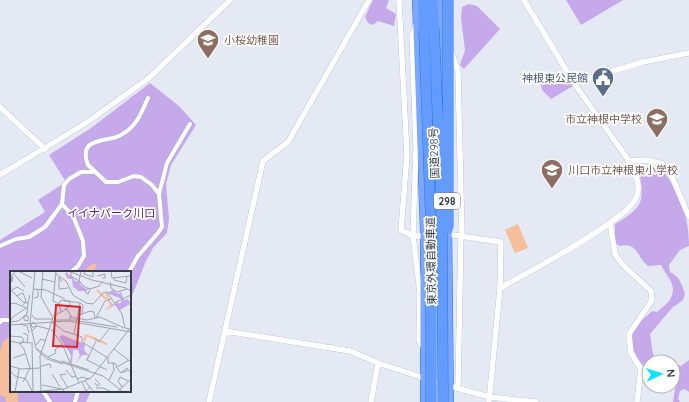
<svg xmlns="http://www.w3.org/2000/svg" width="689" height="402" viewBox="0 0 689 402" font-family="Quicksand,'Noto Sans JP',sans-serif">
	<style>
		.green { fill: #c6a9eb }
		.water { fill: #f6be9b }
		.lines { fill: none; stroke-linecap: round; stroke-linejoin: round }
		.pedestrian-casing { stroke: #a6b0c0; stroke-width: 5 }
		.minor-casing { stroke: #a6b0c0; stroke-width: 6 }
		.trunk-casing { stroke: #2974e9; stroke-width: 10 }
		.motorway-casing { stroke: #2974e9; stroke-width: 11 }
		.pedestrian { stroke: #fff; stroke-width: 4 }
		.minor { stroke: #fff; stroke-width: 5.5 }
		.trunk { stroke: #7ba7ff; stroke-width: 9 }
		.motorway { stroke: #649bff; stroke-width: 10 }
		.motorway-bridge-casing { stroke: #2974e9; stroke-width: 11; stroke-linecap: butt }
		.motorway-bridge { stroke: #649bff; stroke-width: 10 }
		.labels { text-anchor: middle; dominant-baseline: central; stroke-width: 3.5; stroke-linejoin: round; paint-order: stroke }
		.shield { fill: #fff; stroke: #71767e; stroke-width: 1 }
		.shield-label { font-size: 10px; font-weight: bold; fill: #343b46 }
		.education-label { font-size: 11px; fill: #785e54; stroke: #fff; text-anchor: start }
		.service-label { font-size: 11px; fill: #4e5e75; stroke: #fff; text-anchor: end }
		.street-label { font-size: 11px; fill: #343b46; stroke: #fff }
		.park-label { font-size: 11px; fill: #58237c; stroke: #fff }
		.inset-river { fill: none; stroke: #f6be9b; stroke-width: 2 }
		.inset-road { fill: none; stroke: #9ea3ae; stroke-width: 1 }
		.view { fill: #d62828; fill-opacity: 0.15; stroke: #d62828; stroke-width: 2 }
		.inset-edge { fill: none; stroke: #343b46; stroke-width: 2 }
	</style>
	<rect width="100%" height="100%" fill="#e4e9f4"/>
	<!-- green -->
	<path class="green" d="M373,0H389L386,8L396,14L394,26L378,21L373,25L368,23L365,17Z
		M566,0H623L581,25Z
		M469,4L477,6L500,29L464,69L460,65L465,50L461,18L462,7Z
		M562,72L573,86L551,99L542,90L541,84Z
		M150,83L179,106L196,125L171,165L166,184L169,219L167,233L153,248L146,261L130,301V272H11V391H91L86,402H0V240L45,212L38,200L66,182L49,155L91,128Z
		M644,165L662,169C680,194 689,215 689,246L680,250L669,265L670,272C680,277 682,284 685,294L683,300L672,308L650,334C652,343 651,350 655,359H663L668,356L671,362H649V370C636,363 626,339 636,326C640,320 647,317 652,311L657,312C661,308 666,305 669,301C679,286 668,279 661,265L648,266C636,256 638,242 619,246L615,242V224C645,206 644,202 639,169Z
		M689,360V392L685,389L680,391L678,399L680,402H673L676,382L673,363L681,366Z"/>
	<!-- water -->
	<path class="water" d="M518,224L528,248L515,253L505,230Z
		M92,264H97L93,272H83Z
		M11,336V354L9,360L11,370V391H18V402H6L5,397L0,395V352L3,341Z"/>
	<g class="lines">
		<!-- pedestrian casing -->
		<g class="pedestrian-casing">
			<path id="pedestrian" d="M159,194L167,163L190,124
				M62,204L73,216L83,241L84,256L78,266L71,272
				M0,246L16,239L29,237L45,227L62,204L64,185L69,179L81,172H94
				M129,272L138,256L158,233L162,227L159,194L152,185L141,177L134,176L118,182H106L88,165C79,142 97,141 113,138C118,137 123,134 127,131C138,123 143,109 148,98
				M0,322L2,320H11
				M43,391L50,402
				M75,402L78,391"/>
		</g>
		<!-- minor casing -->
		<g class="minor-casing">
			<path id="minor" d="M399,0L407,155L401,230L413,236H423
				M416,25L412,36L416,147L413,236L420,293L419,341L424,348
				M451,51L458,71L462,235
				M574,83L643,62L689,53
				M0,107L45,149
				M629,161L647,160L663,164L673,179L689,217
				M0,175L86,123L149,78L230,0
				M610,223L615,254L623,265L651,291L652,300L629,334L631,353L641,369L637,402
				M453,235L501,242L500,288L489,402
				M500,288C525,274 628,220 636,198C642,185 635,173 629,161L574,83L524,0
				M225,331L350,351L378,363L449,386L490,397L536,402
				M458,388L461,234
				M209,402L263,161L288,142L369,0
				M371,402L378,363"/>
		</g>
		<!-- trunk casing -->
		<g class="trunk-casing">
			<path id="trunk" d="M417,0L425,234V402
				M438,0L444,98
				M447,221L449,402"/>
		</g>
		<!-- motorway casing -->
		<g class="motorway-casing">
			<path id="motorway" d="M423,0L424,30
				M432,0L434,29"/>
		</g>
		<!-- pedestrian -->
		<use href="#pedestrian" class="pedestrian"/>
		<!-- minor -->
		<use href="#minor" class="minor"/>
		<!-- trunk -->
		<use href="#trunk" class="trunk"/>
		<!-- motorway -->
		<use href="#motorway" class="motorway"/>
		<!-- motorway-bridge casing -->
		<g class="motorway-bridge-casing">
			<path id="motorway-bridge" d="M448,0V228
				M434,29L442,217L443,402
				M424,30L431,226V402"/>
		</g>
		<!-- motorway-bridge -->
		<use href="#motorway-bridge" class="motorway-bridge"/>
	</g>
	<!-- icons -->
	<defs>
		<g id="school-pin" transform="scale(1.15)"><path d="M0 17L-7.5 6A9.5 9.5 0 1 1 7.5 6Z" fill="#8d6e63" stroke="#fff"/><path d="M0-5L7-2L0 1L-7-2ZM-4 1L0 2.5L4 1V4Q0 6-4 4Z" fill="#fff"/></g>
		<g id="civic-pin" transform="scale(1.15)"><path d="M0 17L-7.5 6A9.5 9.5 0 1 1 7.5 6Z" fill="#5c6f8a" stroke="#fff"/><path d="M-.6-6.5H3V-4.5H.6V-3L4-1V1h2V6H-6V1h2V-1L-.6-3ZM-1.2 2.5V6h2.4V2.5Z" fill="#fff"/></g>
	</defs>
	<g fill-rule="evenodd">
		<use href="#school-pin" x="208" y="40"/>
		<use href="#civic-pin" x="603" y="78"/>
		<use href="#school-pin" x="657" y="119"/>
		<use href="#school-pin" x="552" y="170"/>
	</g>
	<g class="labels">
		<!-- shield labels -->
		<rect class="shield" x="434" y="193" width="26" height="16" rx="3"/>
		<g class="shield-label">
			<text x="447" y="201">298</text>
		</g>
		<!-- education labels -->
		<g class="education-label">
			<text x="224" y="40">小桜幼稚園</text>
			<text x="642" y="119" text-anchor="end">市立神根中学校</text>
			<text x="568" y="170">川口市立神根東小学校</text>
		</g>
		<!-- service labels -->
		<g class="service-label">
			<text x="588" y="78">神根東公民館</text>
		</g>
		<!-- street labels -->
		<g class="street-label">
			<text transform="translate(434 153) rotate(-92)">国道298号</text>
			<text transform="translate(431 261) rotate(-91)">東京外環自動車道</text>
		</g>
		<!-- park labels -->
		<g class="park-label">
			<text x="111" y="213">イイナパーク川口</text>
		</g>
	</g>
	<!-- overview -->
	<g transform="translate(10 271)">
		<rect width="121" height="121" fill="#e4e9f4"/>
		<path d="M57,0L59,5L60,3L65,10L71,11L70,13L76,18L75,20H65L68,19L63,16L62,8H58L55,3ZM103,19L108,23L111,21L114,29L118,28L120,33L110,39L106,34L101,36L100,31L104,34L107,31L110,33L112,28L97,22ZM52,64L75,73L74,79L79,85L76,91L78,84H72L65,93L70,85L68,79H63L62,92L60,91L61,84L49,66Z" fill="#c6a9eb"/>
		<path class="inset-river" d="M87,19L96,28M96,22L101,35L97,38M74,71L76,64L97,73"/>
		<path class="inset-road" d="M8,0L22,7M25,0L20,53L26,77L39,87L93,105L113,121M46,0L43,30L49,33L51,41M58,0L82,9L116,17L121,20M71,0L69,10L75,16L80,18L89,15L93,10M101,0L102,7L121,5M61,1V5L69,10M75,1L74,3L83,6V0M4,3L15,16M46,3L56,10L63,24L76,32L83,33L93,22L97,21L112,43L115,57L119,58M3,5L2,11L1,5L6,0M87,5L95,3V7H92M104,7V9L116,12L117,5M32,8L45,11M52,11L49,6V18L58,17M100,11L101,17L107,21L117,18M78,17L75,21L78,23L80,18M0,18L13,31L18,32L20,24M24,18L36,19L55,28M2,19L7,16L14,20M6,25L13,22L16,30L13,34M24,27L28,26V18M54,30H60V35L55,38M70,32L73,34L72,44M104,32L121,24M0,33L5,32L16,37M49,33L51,29L70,32L64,63M22,44L25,48H43M69,44L80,40L84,41L85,47M43,45L57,38L62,47M86,47L95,30L101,28M46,49H68M59,49L60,46L77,49L90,46L114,57M0,50L4,45L18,36M18,50L14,49V45H18V50M69,50L107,56M0,51L8,50L17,43L18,32M42,51L54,60L72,66V71L98,87V92H105L107,96L119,89M10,53L17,55L19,62M21,53L22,56H26V53L22,51M0,54L58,50L121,61M41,58L52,73L69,112M22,60L27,55L39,58M13,62L18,64L17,71M0,65L12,66L14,70L10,73M84,67L89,71L99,58M0,70L9,72L14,78L20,97M86,70L77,89L97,99M22,71L23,121M12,72L10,71L21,72M26,74L31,68L36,70M26,78L37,88L53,93M104,78L121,91M38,86L46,82L45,79L52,73M3,87L15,83M52,90L79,99M0,95L11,98L30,97M31,95L40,93L41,97M106,96L111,102L118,99M56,99L62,106L66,105M0,100L5,105L16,108L22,120M112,101L117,97L121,102M42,103L50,116M56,103L50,104L58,117M67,108L72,106L79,108M99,109L104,99L103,92M75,110L84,121M13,111L20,97M72,111L76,120L80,116M85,112L87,115L90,113L85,108M32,114L52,118M112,116L108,110L110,106L118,110M86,117H93L102,121M5,121L9,98M21,121L54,118M31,121L30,85L43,47L31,26L33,0M53,121L54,118L81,107L121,56M107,121L121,108"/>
		<path class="view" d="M46,34L70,36L67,76L43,75Z"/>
		<rect width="121" height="121" class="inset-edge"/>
	</g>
	<!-- north arrow -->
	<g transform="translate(661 374) rotate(86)"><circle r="19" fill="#ffffff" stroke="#aeb1b5"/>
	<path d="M0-3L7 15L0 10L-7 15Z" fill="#10e1ff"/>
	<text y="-6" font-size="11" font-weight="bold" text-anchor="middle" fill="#343b46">N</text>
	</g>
</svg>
